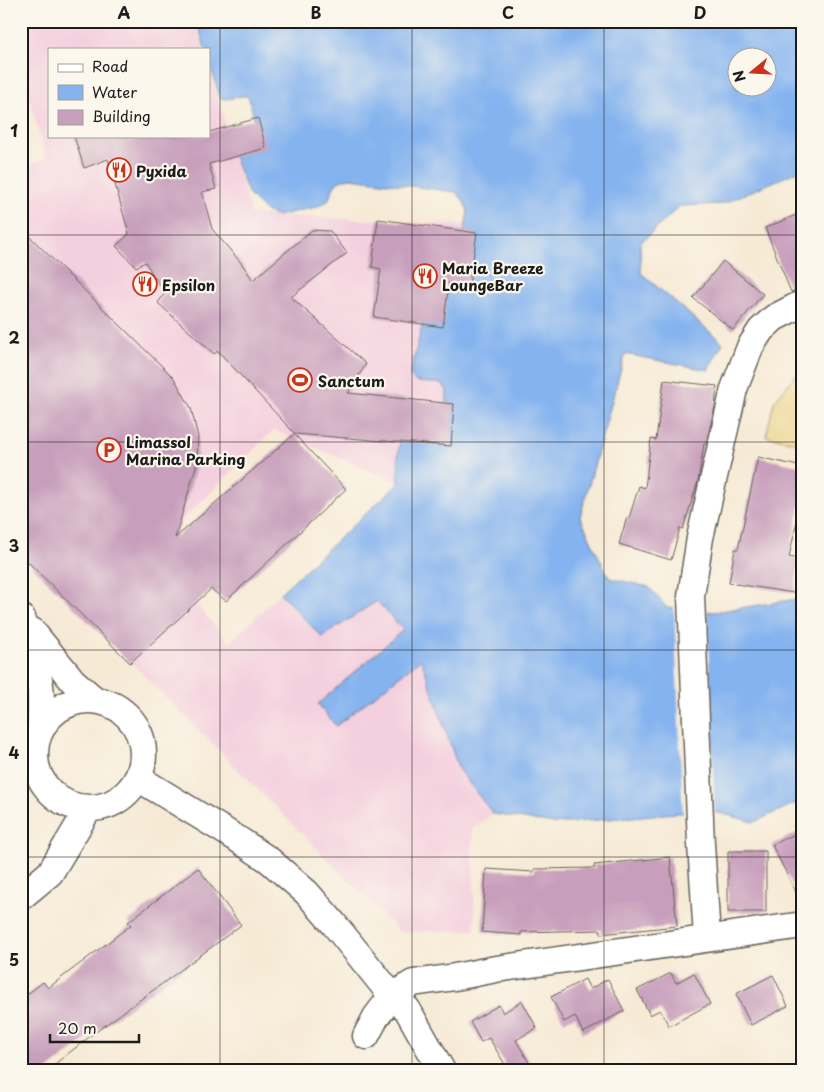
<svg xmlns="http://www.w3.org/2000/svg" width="824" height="1092" viewBox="0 0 824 1092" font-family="'Playpen Sans',sans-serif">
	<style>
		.built { fill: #f4cfde }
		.sand { fill: #eeda9e; stroke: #857b5d }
		.water { fill: #84b3ef; stroke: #506886; fill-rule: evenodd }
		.pier { fill: #f6ead5 }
		.building { fill: #c79ebb }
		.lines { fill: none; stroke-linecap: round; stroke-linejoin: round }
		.minor-casing { stroke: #68645d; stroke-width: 29 }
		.minor { stroke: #fff; stroke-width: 26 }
		.grid { fill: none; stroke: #1c1c1c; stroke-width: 1; stroke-opacity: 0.55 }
		.labels { text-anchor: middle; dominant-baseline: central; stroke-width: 4.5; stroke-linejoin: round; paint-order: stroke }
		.poi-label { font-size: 15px; font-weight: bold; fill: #1c1c1c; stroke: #fbf7ec; text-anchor: start }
		.neatline { fill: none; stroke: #1c1c1c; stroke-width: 2 }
		.grid-label { font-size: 16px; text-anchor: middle; font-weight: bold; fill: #1c1c1c }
	</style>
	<rect width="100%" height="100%" fill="#fbf7ec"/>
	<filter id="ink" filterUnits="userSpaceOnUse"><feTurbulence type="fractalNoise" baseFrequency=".02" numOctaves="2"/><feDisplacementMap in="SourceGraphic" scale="10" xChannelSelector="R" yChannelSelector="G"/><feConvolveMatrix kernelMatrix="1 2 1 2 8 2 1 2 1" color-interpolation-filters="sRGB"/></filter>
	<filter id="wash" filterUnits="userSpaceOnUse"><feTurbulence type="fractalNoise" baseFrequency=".0096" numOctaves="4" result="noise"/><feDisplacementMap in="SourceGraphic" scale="20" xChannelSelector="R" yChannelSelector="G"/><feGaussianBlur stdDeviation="1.12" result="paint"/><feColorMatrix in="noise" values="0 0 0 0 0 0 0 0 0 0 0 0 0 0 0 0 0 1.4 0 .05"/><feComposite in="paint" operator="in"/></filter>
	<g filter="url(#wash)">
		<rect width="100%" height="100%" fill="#f6ead5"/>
		<!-- built -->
		<path class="built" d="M21,21H195L203,49H49V136H209V68L251,214L487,226L446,430L399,483L274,430L169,533V572L229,643L280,593L322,637L377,601L403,630L336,726L421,659L459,770L493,814L472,828L475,930L400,932L21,552V170L46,158L21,69Z"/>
		<!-- sand -->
		<path class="sand" d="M803,366V444L766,436L774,402Z"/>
		<!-- water -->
		<path class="water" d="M197,21H803V169L722,204L680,206L640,243L641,273L723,343L708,370L625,354L580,517L609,578L649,587L667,608L714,612L803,598V800L754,822L719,813H676L554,824L493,814L459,770L421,659L336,726L318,704L403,630L377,601L322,637L280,593L399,483L398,455L400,442L409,435L446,430L447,391L443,384L416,382L410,375L422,326L459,263L468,211L463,200L456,192L351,178C334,180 334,187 328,201L316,207L276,216L265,211L249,195L233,154L257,130L249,99L247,96C237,95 229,101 220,98L209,61V49H205ZM736,58H766V88H736Z"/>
		<!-- pier -->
		<path class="pier" d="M674,606L707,609L715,815L683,816Z"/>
		<g id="blocks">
			<!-- building -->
			<path class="building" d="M258,118L266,148L209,164L216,189L202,192L212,229L242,264L253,280L312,230L330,231L347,253L291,297L366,364L348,393L454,404L451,446L295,434L218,351L214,354L158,303L165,293L145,262L136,267L116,246L129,234L108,159L84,168L74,136H209V132Z
				M803,212V288L791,292L765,228Z
				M378,219L477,233L469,285L449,283L443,327L374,317L381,269L372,267Z
				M21,228L174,378L191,408L198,437L197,463L175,538L294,434L346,489L226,601L211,589L130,663L21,555Z
				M723,261L763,294L733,330L693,298Z
				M664,380L717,386L715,406L706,444H704L698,481L683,529L680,528L671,560L619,544L627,517L629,518L639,486L645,488L651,439L656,440Z
				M758,457L803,467V493L789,557L799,559L794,593L729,583L735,549H738Z
				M803,830V906L772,845Z
				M728,851H766V912H728Z
				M670,857L677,926L601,934V930L521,932V935L482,932L486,869L534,872V869L595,868L594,865Z
				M198,868L241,925L170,978L93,1034L46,1071H21V999L43,982L48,988L131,925L128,922Z
				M671,973L676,983L694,973L710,1004L669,1026L660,1010L650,1015L637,990Z
				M773,975L788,1006L751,1025L736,994Z
				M585,979L590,989L608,979L624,1011L583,1033L575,1016L564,1022L551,997Z
				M522,1001L537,1028L516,1040L534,1071H509L489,1038L481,1042L470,1022L499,1005L503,1013Z"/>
		</g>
	</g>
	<g filter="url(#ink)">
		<use href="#blocks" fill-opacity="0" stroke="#68645d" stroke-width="1"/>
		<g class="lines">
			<!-- minor casing -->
			<g class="minor-casing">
				<path id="minor" d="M22,618C29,640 37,662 40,686C42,701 41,717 40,732
					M32,631L73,681L95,700
					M35 754a54 54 0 1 1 108 0a54 54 0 1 1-108 0Z
					M138,778L236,838L269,860L307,893L334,924L392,996L407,1009L442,1071
					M21,897L50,873L89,808
					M707,937L701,844L691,596L700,538L734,389L750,347L761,330L774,318L803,303
					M366,1036L376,1017L392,996L413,983L455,977L496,969L803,925"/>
			</g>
			<!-- minor -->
			<use href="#minor" class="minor"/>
		</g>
	</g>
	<!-- grid -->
	<path class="grid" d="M220,21V1071M412,21V1071M604,21V1071M21,235H803M21,442H803M21,650H803M21,857H803"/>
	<!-- icons -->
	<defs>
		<g id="restaurant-ring" transform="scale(1.25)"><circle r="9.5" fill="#fbf7ec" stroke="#c8321e" stroke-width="1.5"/><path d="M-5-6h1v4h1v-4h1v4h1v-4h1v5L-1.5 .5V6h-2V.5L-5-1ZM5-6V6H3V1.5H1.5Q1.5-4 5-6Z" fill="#c8321e"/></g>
		<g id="stadium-ring" transform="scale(1.25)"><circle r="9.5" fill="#fbf7ec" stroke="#c8321e" stroke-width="1.5"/><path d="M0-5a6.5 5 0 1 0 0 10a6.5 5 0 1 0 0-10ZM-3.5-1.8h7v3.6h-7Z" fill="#c8321e"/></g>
		<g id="parking-ring" transform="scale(1.25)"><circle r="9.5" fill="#fbf7ec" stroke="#c8321e" stroke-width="1.5"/><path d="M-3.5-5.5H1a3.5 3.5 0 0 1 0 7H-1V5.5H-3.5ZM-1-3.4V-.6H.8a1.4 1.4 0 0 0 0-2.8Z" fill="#c8321e"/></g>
	</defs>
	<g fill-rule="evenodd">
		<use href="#restaurant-ring" x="119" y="170"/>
		<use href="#restaurant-ring" x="425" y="276"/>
		<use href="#restaurant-ring" x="145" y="284"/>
		<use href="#stadium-ring" x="300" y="380"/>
		<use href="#parking-ring" x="109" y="450"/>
	</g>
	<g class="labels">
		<!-- poi labels -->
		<g class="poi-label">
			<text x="136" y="170">Pyxida</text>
			<text x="442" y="267">Maria Breeze<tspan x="442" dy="17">LoungeBar</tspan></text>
			<text x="162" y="284">Epsilon</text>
			<text x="318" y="380">Sanctum</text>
			<text x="126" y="441">Limassol<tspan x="126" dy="17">Marina Parking</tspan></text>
		</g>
	</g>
	<!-- margin -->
	<rect width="824" height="1092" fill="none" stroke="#fbf7ec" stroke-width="55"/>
	<!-- legend -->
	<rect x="48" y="48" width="162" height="90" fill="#fbf7ec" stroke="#a29f99"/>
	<rect x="58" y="64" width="25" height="8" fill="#ffffff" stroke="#a29f99"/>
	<text x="92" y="72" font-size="15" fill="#1c1c1c">Road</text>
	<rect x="58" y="85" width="25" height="15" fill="#84b3ef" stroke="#a29f99"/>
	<text x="92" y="98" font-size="15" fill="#1c1c1c">Water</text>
	<rect x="58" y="110" width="25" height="15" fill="#c79ebb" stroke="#a29f99"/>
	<text x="92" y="122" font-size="15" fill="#1c1c1c">Building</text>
	<!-- north arrow -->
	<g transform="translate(752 72) rotate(252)"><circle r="24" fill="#fbf7ec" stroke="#a29f99"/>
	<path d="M0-4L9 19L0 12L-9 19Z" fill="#c8321e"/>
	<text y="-8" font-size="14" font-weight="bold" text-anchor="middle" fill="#1c1c1c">N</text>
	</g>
	<!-- scale -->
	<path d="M50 1034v8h89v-8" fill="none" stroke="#1c1c1c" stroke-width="2.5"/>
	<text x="58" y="1034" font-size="15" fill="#1c1c1c" stroke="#fbf7ec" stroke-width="4" paint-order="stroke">20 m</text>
	<rect x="28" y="28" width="768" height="1036" class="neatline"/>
	<g class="grid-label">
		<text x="124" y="19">A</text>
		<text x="316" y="19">B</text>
		<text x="508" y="19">C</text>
		<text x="700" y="19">D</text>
		<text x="14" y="137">1</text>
		<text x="14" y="344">2</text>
		<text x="14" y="552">3</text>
		<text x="14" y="759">4</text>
		<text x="14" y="966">5</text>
	</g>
</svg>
